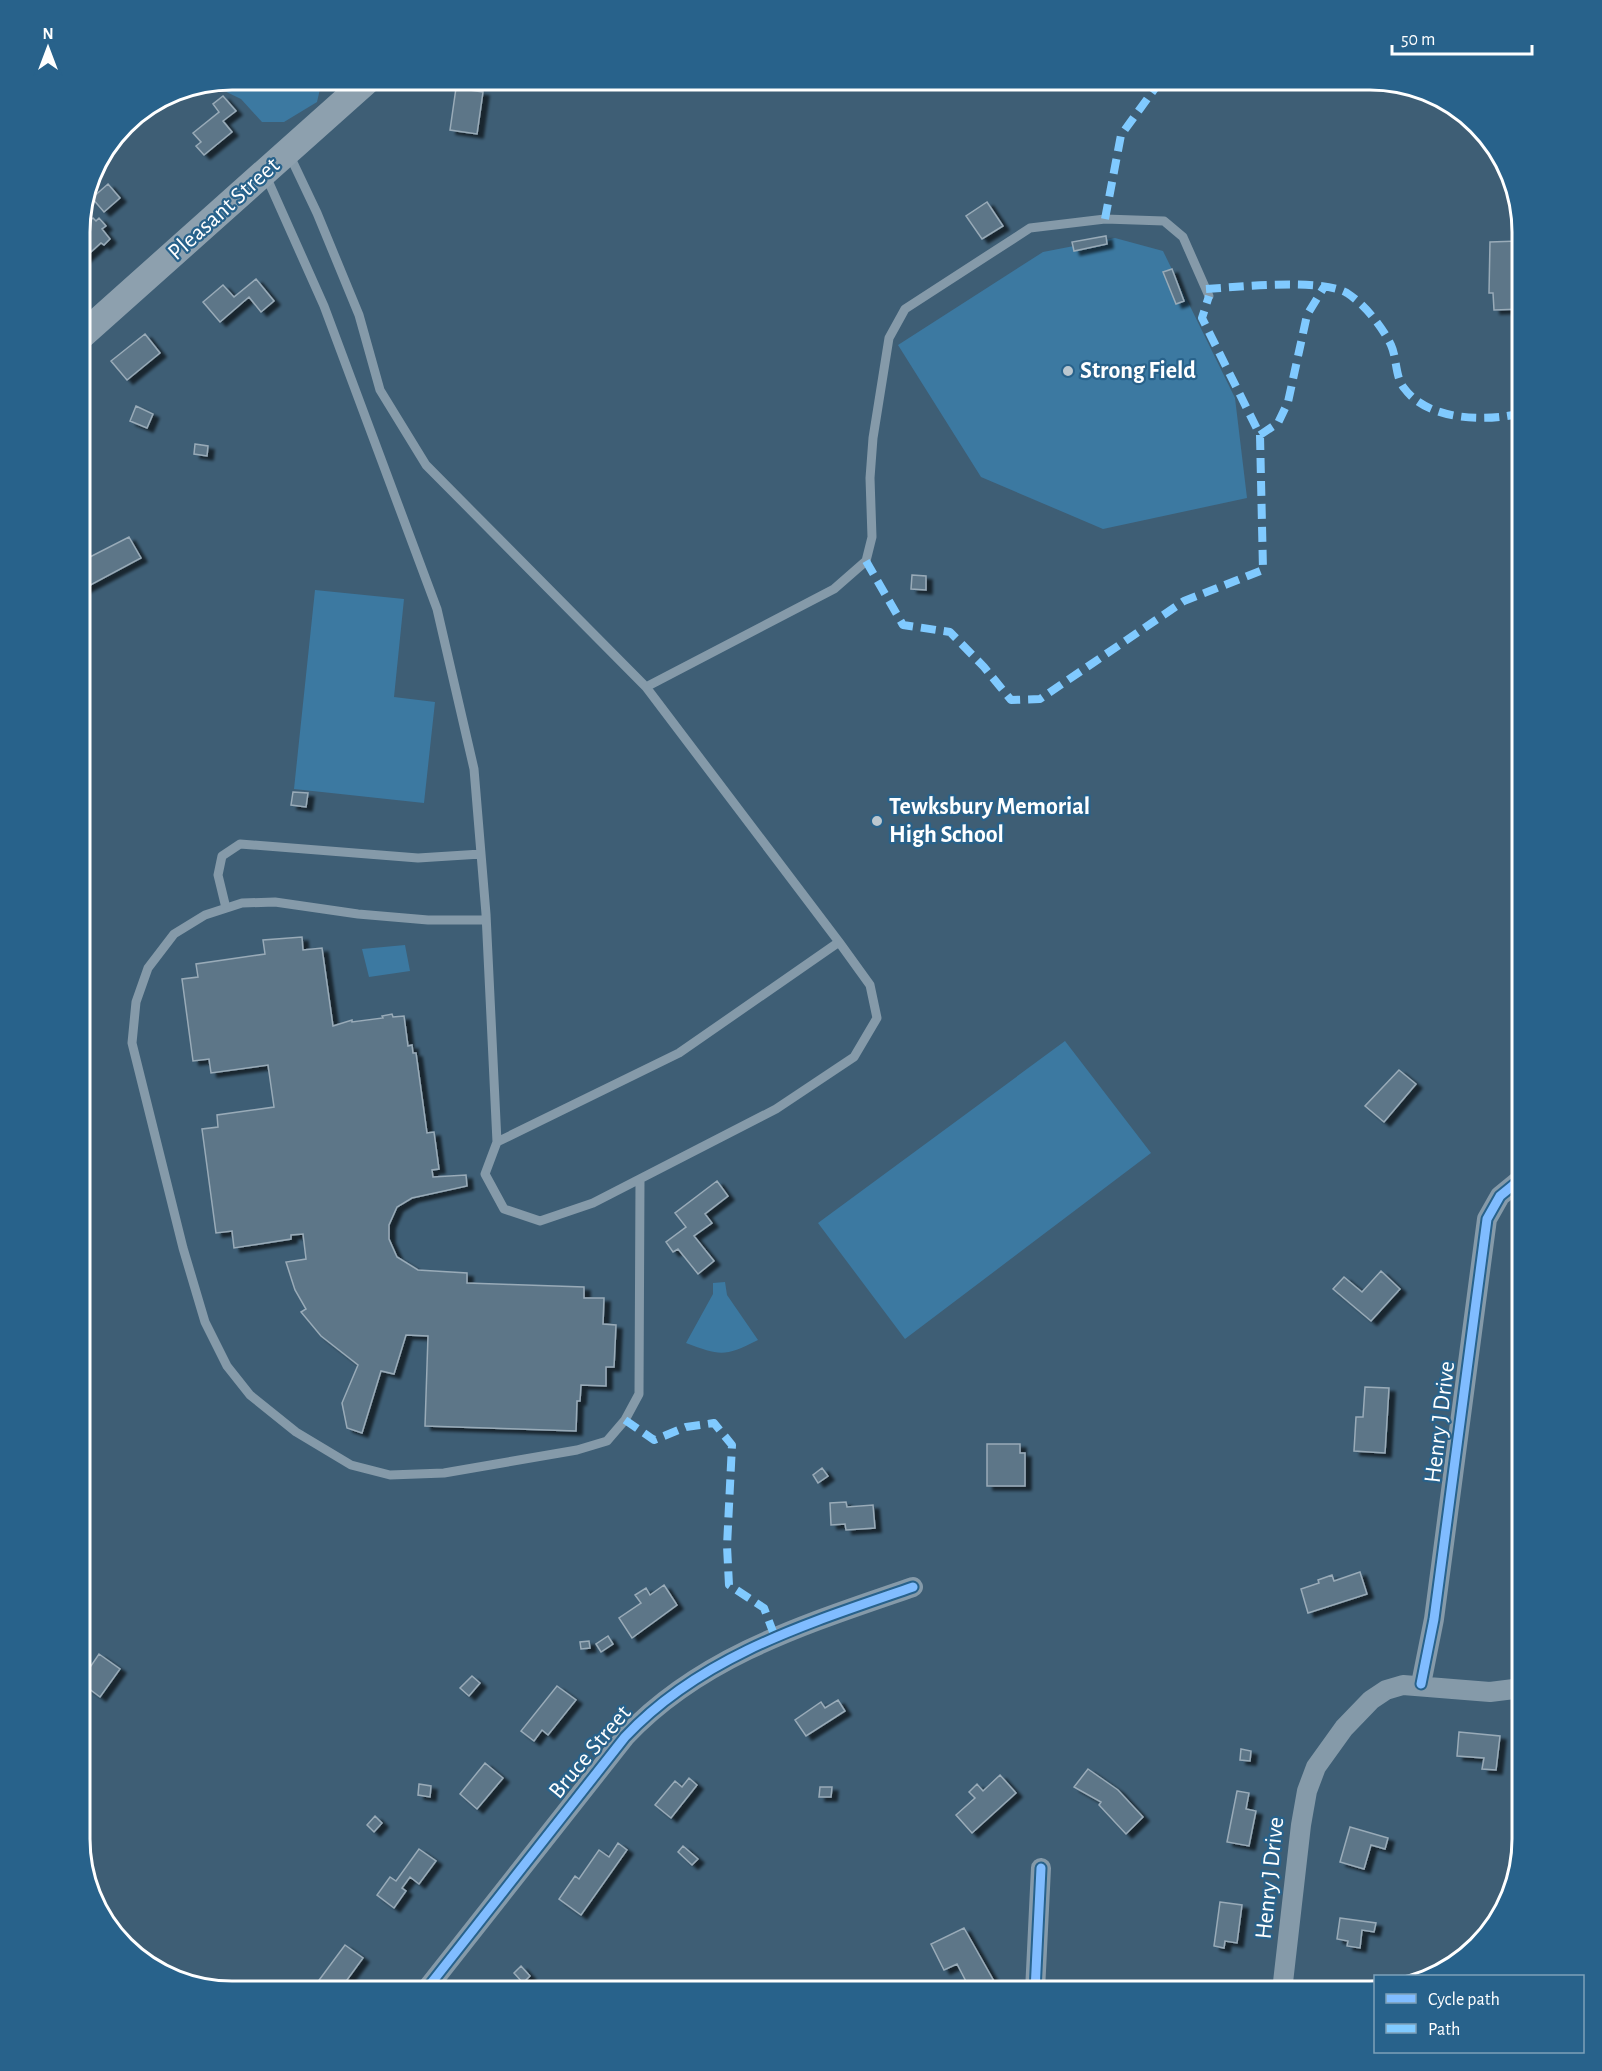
<svg xmlns="http://www.w3.org/2000/svg" width="1602" height="2071" viewBox="0 0 1602 2071" font-family="'Alegreya Sans',sans-serif">
	<style>
		.green { fill: #3c79a1 }
		.building { fill: #5d7688; stroke: #99abb8; stroke-width: 1.5; filter: url(#shadow) }
		.lines { fill: none; stroke-linecap: round; stroke-linejoin: round }
		.service { stroke: #859aa9; stroke-width: 9 }
		.minor { stroke: #859aa9; stroke-width: 20 }
		.secondary { stroke: #8da0ae; stroke-width: 27 }
		.quiet { stroke: #80caff; stroke-width: 8; stroke-dasharray: 15 8; stroke-linecap: butt }
		.cycleway-casing { stroke: #28628b; stroke-width: 13 }
		.cycleway { stroke: #80bcff; stroke-width: 9 }
		.poi-dot { fill: #bbc7cf; stroke: #28628b; stroke-width: 2 }
		.labels { text-anchor: middle; dominant-baseline: central; stroke-width: 4.5; stroke-linejoin: round; paint-order: stroke }
		.street-label { font-size: 24px; fill: #fff; stroke: #28628b }
		.poi-label { font-size: 24px; font-weight: bold; fill: #fff; stroke: #28628b; text-anchor: start }
		.rim { fill: none; stroke: #fff; stroke-width: 3 }
	</style>
	<defs>
		<filter id="shadow"><feDropShadow dx="6" dy="4" stdDeviation="1.5" flood-color="#0009"/></filter>
	</defs>
	<rect width="100%" height="100%" fill="#3e5e75"/>
	<!-- green -->
	<path class="green" d="M232,80H311L320,89L317,102L284,122H262L241,99L214,86L164,98L174,91Z
		M1115,238L1163,251L1235,398L1247,498L1103,529L981,477L898,345L1043,252Z
		M315,590L404,599L394,697L435,702L424,803L294,789Z
		M405,945L410,971L369,977L362,949Z
		M1065,1041L1151,1153L905,1339L818,1223Z
		M725,1282L727,1295L758,1340C724,1357 721,1356 686,1343L713,1294V1283Z"/>
	<!-- building -->
	<path class="building" d="M456,88L483,92L477,134L450,130Z
		M223,96L236,111L223,121L232,132L204,155L196,146L201,142L193,133L219,112L213,104Z
		M108,184L120,198L104,212L92,198Z
		M987,202L1003,226L982,239L966,216Z
		M93,218L96,221L99,218L106,226L102,229L110,239L104,245L101,243L82,260L80,230Z
		M1106,236L1107,244L1074,251L1072,242Z
		M1519,241L1518,291H1522V309L1494,310L1493,293H1489L1490,242Z
		M1172,269L1184,301L1176,304L1163,272Z
		M256,279L274,301L261,312L249,297L220,322L203,302L223,285L234,297Z
		M145,334L160,353L127,380L111,361Z
		M136,406L153,414L147,428L130,421Z
		M195,444L208,446L207,456L194,454Z
		M129,537L141,558L83,589L80,583V562Z
		M912,575L926,576V590L911,589Z
		M293,792L308,793L306,807L291,805Z
		M302,937L303,950L322,948L333,1026L352,1020V1022L383,1018L382,1016L392,1014L393,1017L404,1016L408,1046L412,1045L413,1053H416L427,1133L434,1132L439,1169L432,1170L433,1177L466,1175L467,1186L412,1198L397,1207L389,1225V1239L397,1257L418,1270L467,1273V1283L584,1287V1298H604L603,1324L616,1325L614,1367H606V1386L581,1385L580,1401H577L576,1431L425,1426L428,1336L406,1335L394,1374L381,1371L362,1433L347,1428L342,1403L358,1365L321,1336L301,1312L306,1309L295,1290L286,1262L306,1259L303,1234L291,1235V1239L234,1248L232,1231L216,1233L202,1129L218,1127L217,1115L274,1107L268,1065L211,1073L209,1059L193,1061L182,979L198,977L196,964L265,954L263,940Z
		M1399,1070L1416,1084L1384,1122L1365,1106Z
		M717,1181L728,1196L705,1214L712,1223L694,1236L714,1261L698,1274L678,1249L673,1252L666,1242L686,1227L675,1213Z
		M1381,1271L1400,1289L1371,1321L1333,1289L1344,1277L1362,1292Z
		M1520,1354H1522V1420H1521Z
		M1365,1387L1389,1388L1385,1453L1354,1451L1356,1417H1363Z
		M987,1444H1020V1453H1025V1486H987Z
		M822,1468L828,1476L818,1483L813,1475Z
		M846,1502L847,1507L873,1505L875,1528L846,1530L845,1524L831,1525L830,1503Z
		M1360,1572L1367,1594L1308,1613L1301,1589L1319,1583L1318,1580L1332,1575L1334,1581Z
		M664,1585L677,1605L632,1638L619,1618L641,1603L635,1595L646,1588L650,1595Z
		M608,1636L613,1644L601,1652L596,1644Z
		M589,1641L590,1648L581,1649L580,1642Z
		M99,1654L120,1669L100,1697L80,1682Z
		M472,1676L480,1683L469,1696L460,1688Z
		M557,1686L576,1700L548,1735L542,1730L534,1741L521,1731Z
		M838,1700L845,1711L806,1736L795,1720L821,1702L825,1708Z
		M1459,1732L1500,1736L1496,1770L1482,1769L1484,1758L1457,1756Z
		M1241,1749L1251,1751L1250,1761L1240,1760Z
		M485,1763L503,1778L477,1809L460,1794Z
		M1088,1769L1118,1790L1143,1817L1126,1834L1099,1805L1101,1802L1074,1787Z
		M1000,1775L1016,1793L972,1833L956,1815L975,1798L969,1792L977,1784L983,1791Z
		M689,1778L697,1785L671,1818L655,1805L675,1781L682,1787Z
		M419,1784L431,1786L430,1797L418,1795Z
		M820,1787H832L831,1797H819Z
		M1237,1791L1249,1793L1246,1809L1256,1811L1249,1846L1227,1842Z
		M375,1816L382,1823L374,1832L367,1825Z
		M1350,1827L1388,1838L1385,1849L1371,1845L1364,1869L1340,1862Z
		M618,1843L627,1850L581,1915L559,1899L575,1876L579,1879L599,1850L609,1857Z
		M683,1846L698,1859L692,1865L678,1852Z
		M419,1849L436,1861L419,1884L410,1877L402,1888L406,1891L394,1908L377,1895L390,1877L396,1881Z
		M1220,1902L1242,1905L1237,1943L1225,1941L1224,1948L1214,1946Z
		M1340,1918L1376,1923L1374,1932L1362,1930L1360,1948L1347,1946L1348,1941L1337,1939Z
		M964,1928L995,1983L978,1991H971L957,1964L944,1970L931,1944Z
		M345,1945L363,1958L339,1991H311Z
		M521,1966L530,1976L523,1983L514,1973Z
		M1330,1987L1351,1989V1991H1330Z"/>
	<g class="lines">
		<!-- service -->
		<path class="service" d="M266,176L324,306L437,609L474,769L486,914L497,1142L679,1053L839,942L646,687L426,465L380,390L359,315L317,213L289,154
			M646,687L834,589L866,561L872,537L870,478L873,438L889,338L905,309L1030,228L1105,219L1164,221L1183,237L1209,296
			M226,908L218,875L222,856L240,844L418,858L481,854
			M486,920H428L358,914L275,902L242,903L205,915L174,934L148,968L136,1002L132,1043L183,1248L205,1322L227,1366L250,1395L296,1432L351,1465L390,1475L444,1473L577,1450L607,1441L625,1420L639,1394L640,1179
			M497,1142L485,1174L504,1209L540,1221L593,1203L776,1109L854,1057L877,1018L870,985L839,942"/>
		<!-- minor -->
		<path class="minor" d="M1421,1684L1434,1619L1487,1219L1500,1196L1522,1178
			M425,1991L625,1737C702,1655 809,1623 913,1587
			M1035,1991L1041,1868
			M1282,1991L1301,1825L1307,1791L1316,1767L1344,1728L1371,1700L1386,1690L1403,1685L1490,1692L1522,1688"/>
		<!-- secondary -->
		<path class="secondary" d="M80,337L368,80"/>
		<!-- quiet -->
		<path class="quiet" d="M1105,219L1121,135L1161,80
			M1206,289C1238,287 1321,278 1347,293C1364,304 1382,326 1391,345C1397,358 1395,377 1404,388C1428,421 1486,422 1522,413
			M1260,435L1278,423L1288,402L1307,315L1324,287
			M866,561L903,625L950,632L984,667L1011,700L1040,699L1184,601L1263,570L1260,435L1202,318L1209,296
			M625,1420L654,1440L686,1427L714,1423L732,1445L727,1546L729,1585L764,1608L775,1637"/>
		<!-- cycleway casing -->
		<g class="cycleway-casing">
			<path id="cycleway" d="M1421,1684L1434,1619L1487,1219L1500,1196L1522,1178
				M425,1991L625,1737C702,1655 809,1623 913,1587
				M1035,1991L1041,1868"/>
		</g>
		<!-- cycleway -->
		<use href="#cycleway" class="cycleway"/>
	</g>
	<!-- markers -->
	<g class="poi-dot">
		<circle cx="1068" cy="371" r="6"/>
		<circle cx="877" cy="821" r="6"/>
	</g>
	<g class="labels">
		<!-- street labels -->
		<g class="street-label">
			<text transform="translate(224 209) rotate(-42)">Pleasant Street</text>
			<text transform="translate(1440 1422) rotate(-83)">Henry J Drive</text>
			<text transform="translate(590 1752) rotate(-50)">Bruce Street</text>
			<text transform="translate(1270 1878) rotate(-84)">Henry J Drive</text>
		</g>
		<!-- poi labels -->
		<g class="poi-label">
			<text x="1080" y="371">Strong Field</text>
			<text x="889" y="807">Tewksbury Memorial<tspan x="889" dy="28">High School</tspan></text>
		</g>
	</g>
	<!-- crop -->
	<path d="M0 0H1602V2071H0ZM232 90H1370A142 142 0 0 1 1512 232V1839A142 142 0 0 1 1370 1981H232A142 142 0 0 1 90 1839V232A142 142 0 0 1 232 90Z" fill="#28628b" fill-rule="evenodd"/>
	<path class="rim" d="M232 90H1370A142 142 0 0 1 1512 232V1839A142 142 0 0 1 1370 1981H232A142 142 0 0 1 90 1839V232A142 142 0 0 1 232 90Z"/>
	<!-- legend -->
	<rect x="1374" y="1975" width="210" height="78" fill="#28628b" stroke="#7ea1b9" stroke-width="1.5"/>
	<rect x="1386" y="1994" width="30" height="9" fill="#80bcff" stroke="#7ea1b9" stroke-width="1.5"/>
	<text x="1428" y="2005" font-size="18" fill="#ffffff">Cycle path</text>
	<rect x="1386" y="2024" width="30" height="9" fill="#80caff" stroke="#7ea1b9" stroke-width="1.5"/>
	<text x="1428" y="2035" font-size="18" fill="#ffffff">Path</text>
	<!-- north arrow -->
	<g transform="translate(48 48)" stroke="#28628b" stroke-width="4.5" paint-order="stroke">
	<path d="M0-4.5L10 22L0 15L-10 22Z" fill="#ffffff"/>
	<text y="-9" font-size="16" font-weight="bold" text-anchor="middle" fill="#ffffff">N</text>
	</g>
	<!-- scale -->
	<path d="M1392 45v9h140v-9" fill="none" stroke="#ffffff" stroke-width="3"/>
	<text x="1401" y="45" font-size="18" fill="#ffffff" stroke="#28628b" stroke-width="4.5" paint-order="stroke">50 m</text>
</svg>
